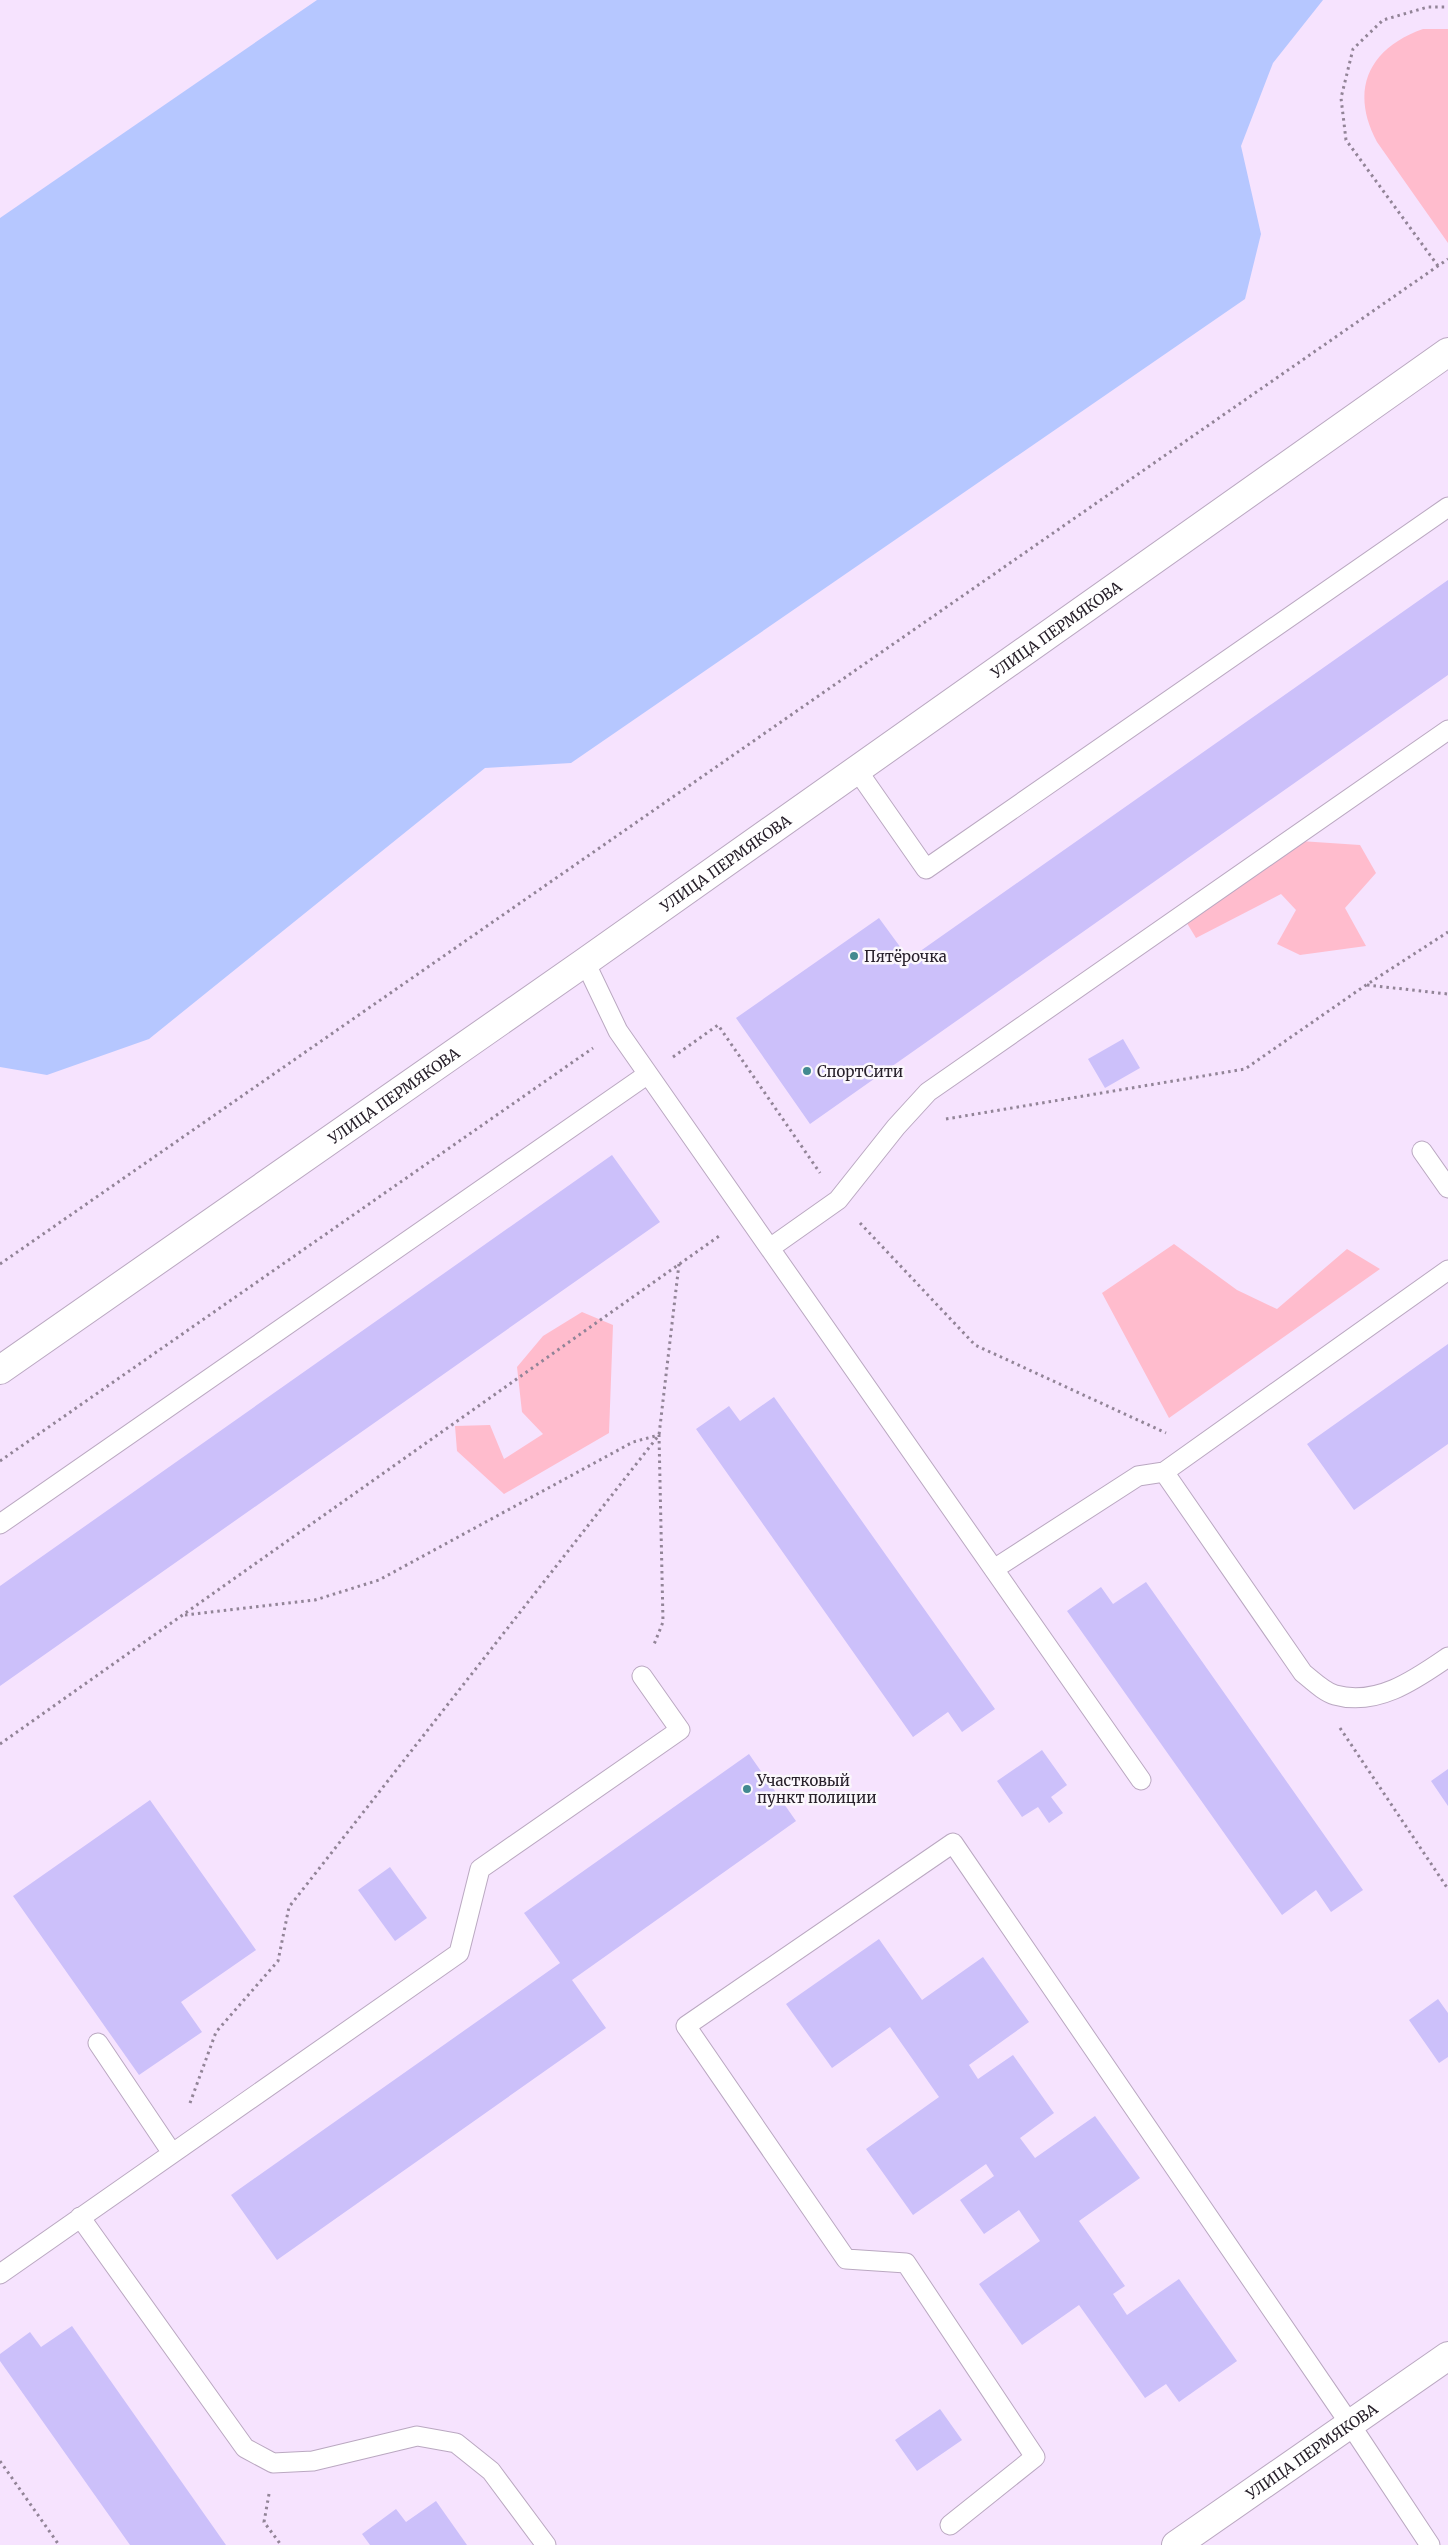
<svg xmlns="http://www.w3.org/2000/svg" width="1448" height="2545" viewBox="0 0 1448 2545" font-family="Merriweather,serif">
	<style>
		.green { fill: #ffbccd }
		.water { fill: #b6c7ff }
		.building { fill: #ccc0fa }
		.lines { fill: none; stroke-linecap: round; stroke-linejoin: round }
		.lane-casing { stroke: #baa8c1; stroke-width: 21 }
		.street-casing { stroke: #baa8c1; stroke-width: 30 }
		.path { stroke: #928497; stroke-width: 3; stroke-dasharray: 2.5 4; stroke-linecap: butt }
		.lane { stroke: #fff; stroke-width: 19 }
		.street { stroke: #fff; stroke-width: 28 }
		.poi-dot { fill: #428990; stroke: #fbf7fc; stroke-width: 2 }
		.labels { text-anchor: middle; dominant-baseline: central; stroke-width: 5; stroke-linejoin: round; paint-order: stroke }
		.street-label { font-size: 15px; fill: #27202a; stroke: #fbf7fc }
		.poi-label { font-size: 15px; fill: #27202a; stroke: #fbf7fc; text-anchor: start }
	</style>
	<rect width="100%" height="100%" fill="#f6e3fe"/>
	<!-- green -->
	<path class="green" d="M1423,29H1448V243L1377,142C1349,90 1369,48 1423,29Z
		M1300,841L1360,845L1376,873L1345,908L1366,946L1300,955L1277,944L1296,910L1281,894L1196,938L1182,915Z
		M1174,1244L1237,1290L1277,1309L1347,1249L1380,1269L1169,1418L1102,1293Z
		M582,1312L613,1325L609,1433L504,1494L457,1451L455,1426L490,1425L504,1459L543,1434L522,1412L517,1367L543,1336Z"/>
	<!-- water -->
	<path class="water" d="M317,0H1323L1273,63L1241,146L1261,234L1245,299L571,763L485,768L149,1039L47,1075L0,1067V218Z"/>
	<!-- building -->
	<path class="building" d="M1448,580V675L810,1124L736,1018L879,918L909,959Z
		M1123,1039L1140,1068L1105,1088L1088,1059Z
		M612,1155L660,1222L0,1686V1586Z
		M1448,1344V1444L1354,1510L1307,1444Z
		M774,1397L995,1709L962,1732L948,1712L913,1737L696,1429L729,1406L740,1421Z
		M1146,1582L1363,1890L1331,1912L1316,1890L1282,1915L1067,1611L1101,1587L1113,1604Z
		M1042,1750L1067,1785L1051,1797L1063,1813L1049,1823L1038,1807L1022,1817L997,1781Z
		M749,1754L796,1821L572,1980L606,2028L277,2260L231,2195L560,1963L524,1913Z
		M1448,1769V1806L1431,1781Z
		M150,1800L256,1950L181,2002L202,2032L139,2075L13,1896Z
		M390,1867L427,1918L395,1941L358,1890Z
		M879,1939L922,2000L983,1957L1029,2022L969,2065L978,2079L1013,2055L1054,2113L1020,2138L1035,2158L1095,2116L1140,2178L1079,2221L1125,2286L1113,2294L1127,2315L1179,2279L1237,2361L1179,2402L1166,2384L1145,2398L1079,2305L1022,2345L979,2284L1040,2241L1019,2210L984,2234L960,2200L994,2176L986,2164L913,2215L866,2149L939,2097L890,2027L832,2068L786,2004Z
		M1438,1999L1448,2013V2057L1439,2063L1409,2020Z
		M72,2326L226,2545H130L0,2361V2354L30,2332L41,2347Z
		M940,2409L962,2440L917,2471L895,2440Z
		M436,2501L467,2545H370L362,2534L396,2509L406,2522Z"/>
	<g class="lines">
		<!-- lane casing -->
		<g class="lane-casing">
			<path id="lane" d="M857,770L926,869L1448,507
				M585,962L618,1031L1141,1780
				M1422,1151L1448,1188
				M770,1248L838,1200L896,1127L928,1092L1448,730
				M1164,1472L1303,1673C1312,1680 1324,1692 1335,1695C1377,1707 1416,1679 1448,1657
				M0,1524L648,1074
				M994,1569L1138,1476L1164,1472L1448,1270
				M98,2043L172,2153
				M80,2217L245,2448L273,2463L313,2461L417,2436L456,2443L491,2471L546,2545
				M0,2274L459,1953L480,1869L680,1730L642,1676
				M950,2525L1035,2457L906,2263L846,2259L686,2026L953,1843L1350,2424L1430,2545"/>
		</g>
		<!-- street casing -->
		<g class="street-casing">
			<g id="street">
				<path id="s1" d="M0,1370L585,962L1448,352"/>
				<path id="s2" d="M1176,2545L1448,2356"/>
			</g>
		</g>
		<!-- path -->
		<path class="path" d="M1438,266L1346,140L1341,98L1353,49L1383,20L1428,7H1448
			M1367,985L1448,994
			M673,1057L718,1025L820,1173
			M946,1119L1245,1069L1366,985L1448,932
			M860,1223L975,1345L1166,1433
			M0,1264L1448,259
			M0,1461L593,1048
			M185,1615L315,1600L379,1580L633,1442L659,1435L663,1622L653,1647
			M1340,1728L1448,1889
			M0,1744L722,1234
			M190,2103L216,2032L278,1961L289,1907L659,1435L679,1264
			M0,2461L59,2545
			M269,2494L264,2522L281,2545"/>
		<!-- lane -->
		<use href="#lane" class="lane"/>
		<!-- street -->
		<use href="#street" class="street"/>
	</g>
	<!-- markers -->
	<g class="poi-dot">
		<circle cx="854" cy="956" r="5"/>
		<circle cx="807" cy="1071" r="5"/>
		<circle cx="747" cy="1789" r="5"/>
	</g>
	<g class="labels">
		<!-- street labels -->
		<g class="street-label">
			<text stroke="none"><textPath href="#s1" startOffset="1290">УЛИЦА ПЕРМЯКОВА</textPath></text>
			<text stroke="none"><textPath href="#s1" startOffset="885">УЛИЦА ПЕРМЯКОВА</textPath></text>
			<text stroke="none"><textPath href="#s1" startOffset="480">УЛИЦА ПЕРМЯКОВА</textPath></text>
			<text stroke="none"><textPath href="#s2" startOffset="165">УЛИЦА ПЕРМЯКОВА</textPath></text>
		</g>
		<!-- poi labels -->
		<g class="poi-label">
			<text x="864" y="956">Пятёрочка</text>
			<text x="817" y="1071">СпортСити</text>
			<text x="757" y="1780">Участковый<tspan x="757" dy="17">пункт полиции</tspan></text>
		</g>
	</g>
</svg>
